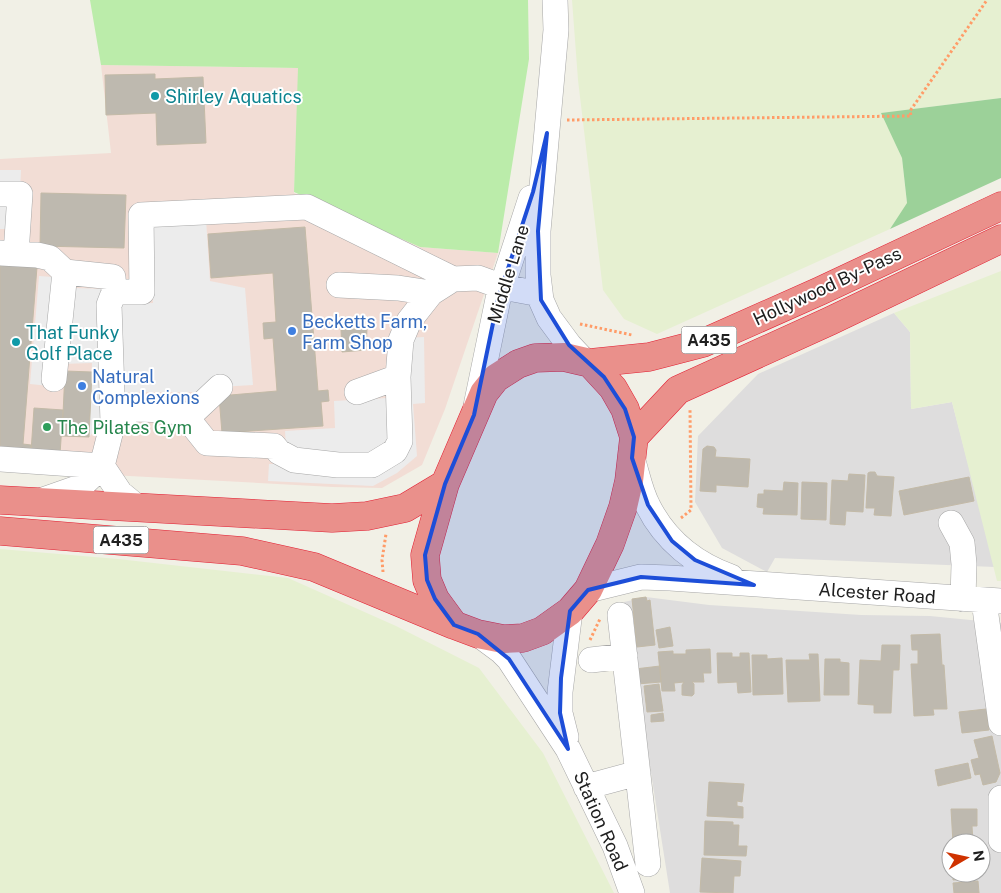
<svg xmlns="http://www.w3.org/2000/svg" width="1001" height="893" viewBox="0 0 1001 893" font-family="'Public Sans',sans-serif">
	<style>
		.residential { fill: #dedddd; fill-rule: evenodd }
		.commercial { fill: #f2ddd5 }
		.farmland { fill: #e6f0d1 }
		.grass { fill: #bbecaa }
		.forest { fill: #9cd199 }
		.parking { fill: #ececec }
		.building { fill: #beb9af; stroke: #c3baa7 }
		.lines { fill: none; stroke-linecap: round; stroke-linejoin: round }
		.minor-casing { stroke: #a7a7a7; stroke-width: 26 }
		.highway-casing { stroke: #e21f33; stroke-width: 29 }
		.path { stroke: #ff9c68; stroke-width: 3; stroke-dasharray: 2.5 2.5; stroke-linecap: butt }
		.minor { stroke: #fff; stroke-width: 25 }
		.highway { stroke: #ea908b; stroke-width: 28 }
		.marked { fill: #1d4ed8; fill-opacity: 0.2; stroke: #1d4ed8; stroke-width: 4; stroke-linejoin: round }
		.culture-dot { fill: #0f9aa8; stroke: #fff; stroke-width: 2 }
		.shop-dot { fill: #3f7fe0; stroke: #fff; stroke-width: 2 }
		.leisure-dot { fill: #2e9e5b; stroke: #fff; stroke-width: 2 }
		.labels { text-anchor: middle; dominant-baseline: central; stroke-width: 4; stroke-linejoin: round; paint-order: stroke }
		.shield { fill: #fff; stroke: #636363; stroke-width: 1 }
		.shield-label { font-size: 16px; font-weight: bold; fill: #202020 }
		.culture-label { font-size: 18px; fill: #0d838f; stroke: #fff; text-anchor: start }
		.street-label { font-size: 18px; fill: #202020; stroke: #fff }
		.shop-label { font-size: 18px; fill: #366cbe; stroke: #fff; text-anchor: start }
		.leisure-label { font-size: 18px; fill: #27864d; stroke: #fff; text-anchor: start }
	</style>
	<rect width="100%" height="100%" fill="#f1f0e6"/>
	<!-- residential -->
	<path class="residential" d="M894,313L910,332L911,409L952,402L995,567L775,558L767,572L722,548L695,502L698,436L758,374Z
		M646,597L709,605L861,615L930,616L1001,623V893H670L624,602ZM951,843H981V873H951Z"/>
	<!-- commercial -->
	<path class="commercial" d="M101,65L299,68L294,193L420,247L498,253L445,409L422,465L382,488L333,487L73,473L0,467V159L111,153Z"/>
	<!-- farmland -->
	<path class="farmland" d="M572,0H1001V98L882,113L902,158L907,204L890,229L657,334L624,319L603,290L578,80Z
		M1001,271V581H997L952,402L911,409L910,332L894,313Z
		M0,549L118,559L288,578L396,626L479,668L543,753L614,893H0Z"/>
	<!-- grass -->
	<path class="grass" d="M90,0H528L529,59L498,253L420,247L294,192L298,68L101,65Z"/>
	<!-- forest -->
	<path class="forest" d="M1001,98V178L890,229L907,203L902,158L881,113Z"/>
	<!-- parking -->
	<path class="parking" d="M0,170H21L20,191L7,229H0Z
		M206,219L210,281L245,288L253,385L202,388L201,392H128L89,437L92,363L61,364L59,387L30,384L39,276L53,277L75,288L106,289L114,304L153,303L149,222Z
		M424,337L425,403L413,404L417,456L397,473L373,486L268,481L269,464H287L285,431L335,428L334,401L405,397V338Z"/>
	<!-- building -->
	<path class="building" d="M155,74V79L203,77L206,143L157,145L156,113L106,115L105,75Z
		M41,193L126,195L124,248L40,246Z
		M305,227L318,391L328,390L329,401L321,402L323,426L222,433L219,396L277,391L273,338L264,339L263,323L276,322L273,273L211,278L208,234Z
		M0,264L37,267L23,444L31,445V452L0,450Z
		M367,328L366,350L342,352L341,330Z
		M65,371L92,372L89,437L62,436Z
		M34,408L63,410L60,454L31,452Z
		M707,446L714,447L716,450L715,457L750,459L748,487L716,485V492L700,491L703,449Z
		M870,472H875L877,476L894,477L891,516L874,515L875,508H866L868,473Z
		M849,474L865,475L863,512L846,511L845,525L830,524L832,480L848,481Z
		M969,477L974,501L904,515L899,491Z
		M784,482L798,483L797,515L763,514L764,508L757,507L758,494H764V490L783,491Z
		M802,482L827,483L826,520L801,519Z
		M646,597L647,601L650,600L655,645L637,647L632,599Z
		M670,627L673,646L659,648L656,630Z
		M940,634L942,665H944L947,709H933L934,715L914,716L911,664H918V650H912L911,635Z
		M882,645H900L899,670H893L891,713H874V705L858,704L860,660L881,661Z
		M710,649L711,673H703L704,682H692L694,684V694L692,696L682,695V685L684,682L674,683L675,691H662L658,652L673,651V654H686V650Z
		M717,653H732V657H740V653H749L751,692L738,693L737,682L718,683Z
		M809,654H818L820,701L788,702L786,660H810Z
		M752,655H767V659L782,658L783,694L753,695Z
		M825,659H840V662L849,663V695H824Z
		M660,666L661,682L637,684L635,669Z
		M659,684L663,711L647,712L644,686Z
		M986,709L989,730L962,733L959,712Z
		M663,713L664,721L651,722V715Z
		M992,736L1000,773L996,782L983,785L980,774L975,775L971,760L979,758L974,740Z
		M968,763L971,778L938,786L935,770Z
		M709,782L744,784L742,802L737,801V806L743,807V818L707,816Z
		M951,809H977V826H972L973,843H953Z
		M705,821L733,822V825H739L738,846H747L746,856L704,855Z
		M951,849V869H949L948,850Z
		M702,858L741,861L740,876H734L733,893L700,892Z
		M953,873H973V879L953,880Z
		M978,881L979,893H954L953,883Z"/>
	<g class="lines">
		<!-- minor casing -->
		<g class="minor-casing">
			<path id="minor" d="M555,0L556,30L538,231V275L541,300L549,318L569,345L584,361
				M0,194H20L16,254
				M0,253L37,255L50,258L65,272L113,277L114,292
				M339,285L398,288L431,293
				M54,379L65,272
				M357,392L398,377
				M476,406L498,299L531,198
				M187,418L220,387
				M113,422L133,409L172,410L187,418L207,443L274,446L279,452L294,460L338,465H372L395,451L400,441L398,377L401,340L409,321L431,293L453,279L478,278L503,287L540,294
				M632,458C637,473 640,491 648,506C665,540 695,564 731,577
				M0,459L102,466
				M102,466L120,493L137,507
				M40,501L80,487L102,466L113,422L109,305L114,292H142L141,215L307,207L453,279
				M951,523L962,543L964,564L963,599
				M588,590L641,577L670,578L1001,601
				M984,601L1001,723
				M620,615L648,864
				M478,634L501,651L509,659L568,749L615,846L632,893
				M591,660L625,656
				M566,737L560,713V692L570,611
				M586,787L638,773
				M1001,798V840"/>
		</g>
		<!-- highway casing -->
		<g class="highway-casing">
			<path id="highway" d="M590,363L649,357L703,343L820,291L1001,206
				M634,437L678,390L830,321L1001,239
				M0,500L332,518L367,516L405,508L445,484
				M0,531L242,551L314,567L454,625L478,634L503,639L523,638L542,631L570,611L588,590L610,544L623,507L629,481L634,437L625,409L613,388L590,363L564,357L535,358L518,364L496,378L484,393L445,484L425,555L427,580L435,599L454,625"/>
		</g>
		<!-- path -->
		<path class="path" d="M567,120L911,116L910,111L987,0
			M580,324L632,335
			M681,518L691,510L690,409
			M383,572L382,560L386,534
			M590,640L600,619"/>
		<!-- minor -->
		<use href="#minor" class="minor"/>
		<!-- highway -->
		<use href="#highway" class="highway"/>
	</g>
	<!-- marked area -->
	<path class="marked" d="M547,133L538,231L541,300L569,345L604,377L625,409L634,437L632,458L648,505L672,541L695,560L754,585L641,577L588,590L570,611L561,678L560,713L568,749L509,659L478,634L454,625L435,599L427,580L425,555L445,484L474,415L498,299L533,192Z"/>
	<!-- markers -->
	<g class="culture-dot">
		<circle cx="155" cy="96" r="5"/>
		<circle cx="16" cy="342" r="5"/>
	</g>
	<g class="shop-dot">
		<circle cx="292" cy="331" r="5"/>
		<circle cx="82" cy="386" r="5"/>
	</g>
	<circle class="leisure-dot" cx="47" cy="427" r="5"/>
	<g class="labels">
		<!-- shield labels -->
		<g class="shield">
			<rect x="681.5" y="326.5" width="55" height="27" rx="4"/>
			<rect x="93.5" y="526.5" width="55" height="27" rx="4"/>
		</g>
		<g class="shield-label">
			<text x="709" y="340">A435</text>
			<text x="121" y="540">A435</text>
		</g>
		<!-- culture labels -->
		<g class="culture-label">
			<text x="165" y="96">Shirley Aquatics</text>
			<text x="26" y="332">That Funky<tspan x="26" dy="21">Golf Place</tspan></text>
		</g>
		<!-- street labels -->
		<g class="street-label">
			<text transform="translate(508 274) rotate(-73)">Middle Lane</text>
			<text transform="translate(827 286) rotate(-25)">Hollywood By-Pass</text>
			<text transform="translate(877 593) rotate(4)">Alcester Road</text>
			<text transform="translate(601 821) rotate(66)">Station Road</text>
		</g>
		<!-- shop labels -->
		<g class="shop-label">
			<text x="302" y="321">Becketts Farm,<tspan x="302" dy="21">Farm Shop</tspan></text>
			<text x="92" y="376">Natural<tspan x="92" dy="21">Complexions</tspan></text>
		</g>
		<!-- leisure labels -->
		<g class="leisure-label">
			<text x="57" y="427">The Pilates Gym</text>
		</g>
	</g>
	<!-- north arrow -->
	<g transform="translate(966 858) rotate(81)"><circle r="24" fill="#ffffff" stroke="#a6a6a6"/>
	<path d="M0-4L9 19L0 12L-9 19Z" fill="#cf3200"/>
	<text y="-8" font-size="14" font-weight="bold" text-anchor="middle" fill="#202020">N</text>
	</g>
</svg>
